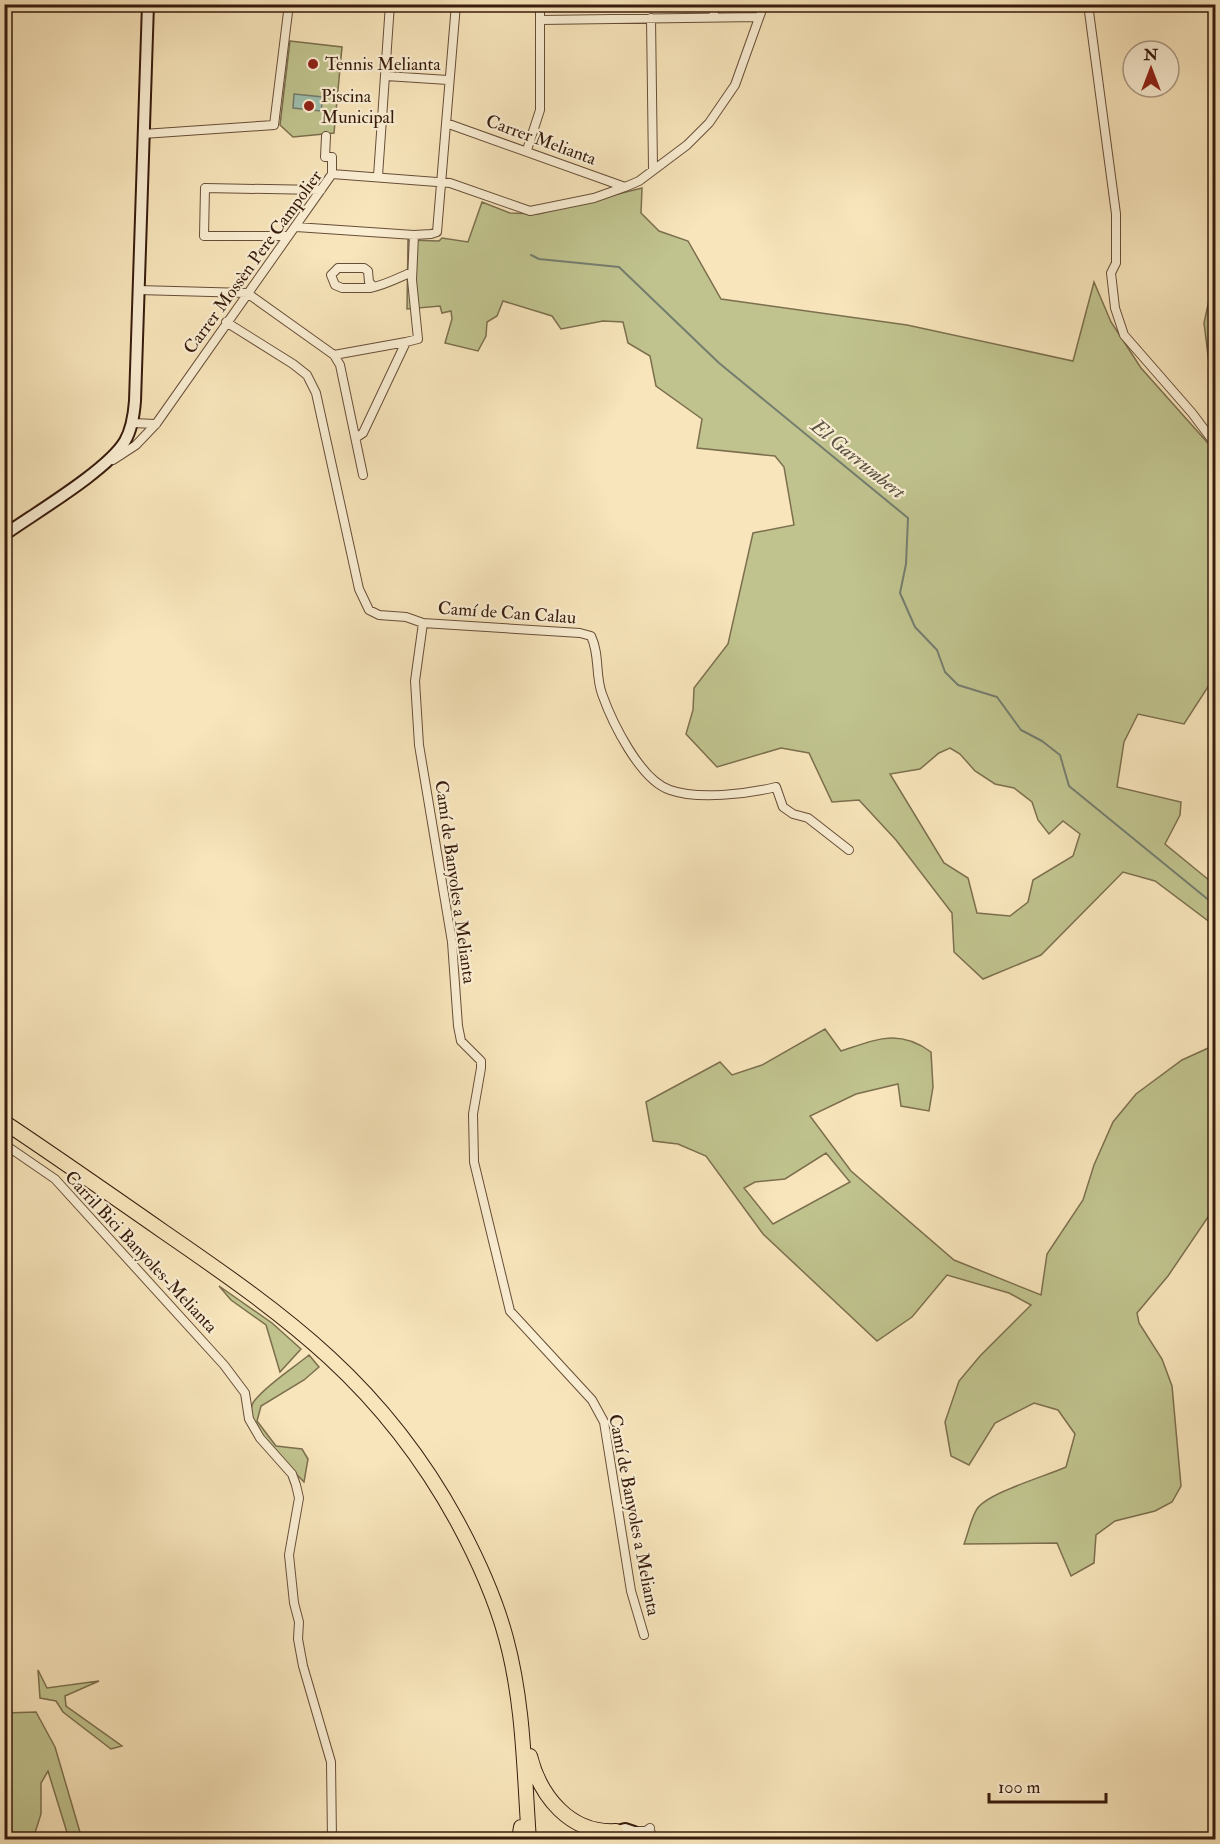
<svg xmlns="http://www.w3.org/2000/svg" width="1220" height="1844" viewBox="0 0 1220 1844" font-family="'IM FELL Double Pica',serif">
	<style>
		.green { fill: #c0c38e; stroke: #7c6f4e; stroke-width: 1.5; fill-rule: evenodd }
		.water { fill: #9dbfae; stroke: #747d6e; stroke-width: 1.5 }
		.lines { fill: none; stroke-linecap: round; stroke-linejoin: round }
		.stream { stroke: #747d6e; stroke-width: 2 }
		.street-casing { stroke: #674e38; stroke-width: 10 }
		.secondary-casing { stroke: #371b0d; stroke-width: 14 }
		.highway-casing { stroke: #371b0d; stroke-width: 16 }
		.street { stroke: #faeed3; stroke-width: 8 }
		.secondary { stroke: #faeed3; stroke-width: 10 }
		.highway { stroke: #f8e5bb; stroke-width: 14 }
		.poi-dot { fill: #8f2418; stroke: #faeed3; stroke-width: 2 }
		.labels { text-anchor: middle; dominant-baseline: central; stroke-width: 4.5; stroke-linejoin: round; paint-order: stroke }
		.poi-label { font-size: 18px; fill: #371b0d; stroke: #faeed3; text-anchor: start }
		.street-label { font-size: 18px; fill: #371b0d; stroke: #faeed3 }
		.water-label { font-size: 20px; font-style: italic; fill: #5b5445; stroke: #faeed3 }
	</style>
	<rect width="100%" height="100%" fill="#f8e5bb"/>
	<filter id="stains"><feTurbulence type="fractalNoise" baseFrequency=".00333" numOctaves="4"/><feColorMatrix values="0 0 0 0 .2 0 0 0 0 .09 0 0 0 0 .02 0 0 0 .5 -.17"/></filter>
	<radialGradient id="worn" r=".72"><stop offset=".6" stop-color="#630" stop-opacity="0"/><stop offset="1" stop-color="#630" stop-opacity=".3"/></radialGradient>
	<!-- green -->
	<path class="green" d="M548,4H705V7L701,9L553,11L547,8Z
		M290,41L342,47L334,133L293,137L280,125Z
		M642,188L641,213L659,231L688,241L721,299L907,325L1073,361L1094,282L1111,322L1141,368L1215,451V676L1184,724L1138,714L1124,742L1117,787L1181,802L1180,815L1165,844L1215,885V926L1155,881L1123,872L1041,955L983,979L954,952L952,913L896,840L859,800L832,802L809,753L781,748L717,767L686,734L693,710L694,688L728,644L753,533L794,525L784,467L775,456L697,448L702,419L656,386L650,356L628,343L623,322L603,321L561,329L552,316L503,301L497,316L487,322L486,336L478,351L445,343L452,319L451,311L442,313L440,306L407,309L408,240L439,241L442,238L468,242L482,202L510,213L538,214ZM950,748L960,754L975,771L995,784L1014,788L1032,802L1038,820L1049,834L1063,821L1080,834L1073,856L1033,880L1028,902L1010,916L977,913L968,878L944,863L890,774L920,769L939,753Z
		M1215,273V411L1204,323Z
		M825,1029L841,1051C875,1040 898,1028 931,1052L933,1087L929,1111L901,1106L898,1084L856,1094L810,1116L851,1171L954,1260L1041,1295L1047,1254L1083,1200L1094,1165L1113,1122L1136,1094L1182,1060L1215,1045V1212L1208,1217L1168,1276L1137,1313L1139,1323L1162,1359L1172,1386L1181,1486L1172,1502L1155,1511L1115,1521L1096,1535L1094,1563L1071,1576L1057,1543L964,1544C968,1534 971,1518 977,1509C987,1493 1046,1476 1066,1467L1075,1434L1058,1410L1034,1403L995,1423L969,1465L951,1456L945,1422L959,1381L980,1356L1031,1305L1009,1293L947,1275L912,1317L877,1341L763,1234L706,1156L678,1144L653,1141L646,1102L720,1062L732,1075L762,1065ZM826,1153L850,1182L773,1224L744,1188L755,1182L785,1179Z
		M219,1286L272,1323L301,1349L280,1372L266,1325L231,1300Z
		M309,1355L319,1367L304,1380L261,1406L257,1421L276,1446L302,1449L308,1459L304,1482C290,1467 237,1421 255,1400C269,1383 292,1369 309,1355Z
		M38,1670L47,1688L99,1681L65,1696L66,1706L122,1746L111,1749L63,1712L56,1701L40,1698Z
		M36,1712L55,1747L82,1839H69L48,1771L41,1783V1814L33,1839H5L4,1781L7,1780L4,1776L5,1713Z"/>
	<!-- water -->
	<path class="water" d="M294,94L323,97L321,111L293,108Z"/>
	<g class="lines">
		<!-- stream -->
		<path class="stream" d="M531,255L539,259L619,267L719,363L908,518L906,564L900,593L915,627L937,650L945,672L958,685L997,697L1021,730L1042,741L1060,755L1069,786L1216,906"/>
		<!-- street casing -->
		<g class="street-casing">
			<path id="street" d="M713,4L714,17
				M1088,4L1116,214V263L1111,273L1115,308L1124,335L1192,413L1216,445
				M651,18L653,169
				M540,20L759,17
				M386,76L448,80
				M446,123L625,187
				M143,134L274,125L289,4
				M326,136L325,157H332V174
				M527,150L540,110V4
				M378,176L390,4
				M296,227L414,235L431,234L437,232L456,4
				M288,236H204L205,188L321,190
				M374,287L369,282L368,271L364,268H338L331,275L335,285L342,288H370C385,285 398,278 412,272
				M138,290L247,293L334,355L340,365L363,475
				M226,322L293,364L307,375L316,393L359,589L369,610L379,615L406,617L423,623L580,633L591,636C600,655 595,675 602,694C612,722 640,780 670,790C698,800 747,794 776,787L783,807L793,814L808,818L849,850
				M334,355L406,342
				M132,423L156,424
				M357,437L363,433L406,342L418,339L412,280L414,235
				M113,460L136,445L156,424L332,174L450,183L530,211L594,198L625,187L639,181L687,145L709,123L735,85L764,4
				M423,623L415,681L419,745L452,942L458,1026L461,1041L481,1061V1068L473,1114L474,1162L510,1311L592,1400L604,1422L631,1591L644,1635
				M4,1144L55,1179L224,1365L245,1393L249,1419L260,1438L292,1474L296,1485L299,1498L289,1555L294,1603L299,1622L298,1639L303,1666L331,1762L332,1840
				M632,1831H646L650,1828
				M641,1840L652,1834"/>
		</g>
		<!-- secondary casing -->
		<g class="secondary-casing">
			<path id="secondary" d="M4,535C35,513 108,470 125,441C132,429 134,414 135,401L148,4
				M610,1840L614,1832L625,1829L634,1832L638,1840"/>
		</g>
		<!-- highway casing -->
		<g class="highway-casing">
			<path id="highway" d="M4,1122C58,1158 111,1195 164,1232C289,1318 382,1384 457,1521C477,1558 495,1597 506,1638C524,1704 524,1772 529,1840
				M530,1756C540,1796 570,1834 616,1831
				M519,1840L521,1827"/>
		</g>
		<!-- street -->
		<use href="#street" class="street"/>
		<!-- secondary -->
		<use href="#secondary" class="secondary"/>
		<!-- highway -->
		<use href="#highway" class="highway"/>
	</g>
	<!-- markers -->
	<g class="poi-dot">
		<circle cx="313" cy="64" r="6"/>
		<circle cx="309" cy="106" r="6"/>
	</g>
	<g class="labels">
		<!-- poi labels -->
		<g class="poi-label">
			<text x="325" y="64">Tennis Melianta</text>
			<text x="321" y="96">Piscina<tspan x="321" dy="21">Municipal</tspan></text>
		</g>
		<!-- street labels -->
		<g class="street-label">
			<text transform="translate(541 140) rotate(20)">Carrer Melianta</text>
			<text transform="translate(253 262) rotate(-54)">Carrer Mossèn Pere Campolier</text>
			<text transform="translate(507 613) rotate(4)">Camí de Can Calau</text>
			<text transform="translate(455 882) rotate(82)">Camí de Banyoles a Melianta</text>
			<text transform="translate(141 1252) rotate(47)">Carril Bici Banyoles-Melianta</text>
			<text transform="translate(634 1515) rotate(79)">Camí de Banyoles a Melianta</text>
		</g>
		<!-- water labels -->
		<g class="water-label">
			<text transform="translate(858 459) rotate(39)">El Garrumbert</text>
		</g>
	</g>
	<!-- margin -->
	<rect width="1220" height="1844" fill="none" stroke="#f8e5bb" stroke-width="24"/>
	<rect x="6" y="6" width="1208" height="1832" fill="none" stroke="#371b0d" stroke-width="3"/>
	<rect x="12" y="12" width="1196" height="1820" fill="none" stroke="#371b0d" stroke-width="1.5"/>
	<!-- north arrow -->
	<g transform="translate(1151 69)"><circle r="28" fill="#faeed3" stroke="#ac9a84" stroke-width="1.5"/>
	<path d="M0-4.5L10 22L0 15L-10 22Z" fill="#8f2418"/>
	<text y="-9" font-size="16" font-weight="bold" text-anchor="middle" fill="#371b0d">N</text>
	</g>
	<!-- scale -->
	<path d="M989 1793v9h117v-9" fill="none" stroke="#371b0d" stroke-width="3"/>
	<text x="998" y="1793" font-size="18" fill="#371b0d" stroke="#faeed3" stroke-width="4.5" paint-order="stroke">100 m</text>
	<rect width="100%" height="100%" filter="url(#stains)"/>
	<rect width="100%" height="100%" fill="url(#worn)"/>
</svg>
